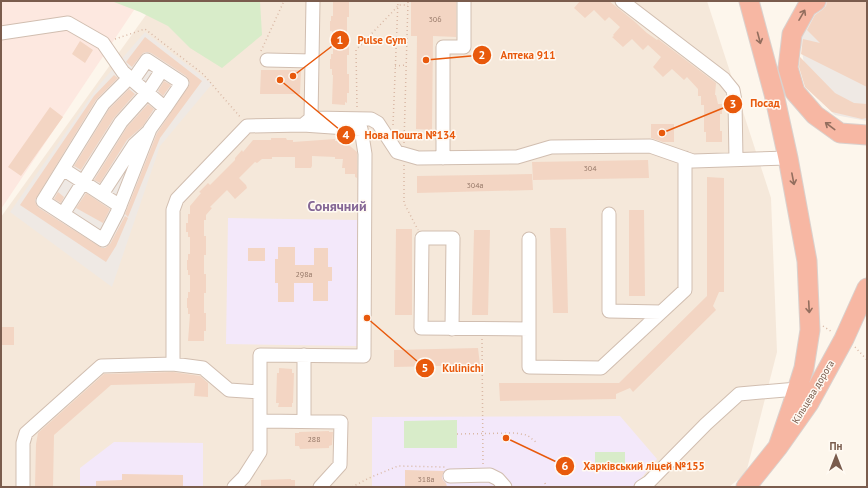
<svg xmlns="http://www.w3.org/2000/svg" width="868" height="488" viewBox="0 0 868 488" font-family="'PT Sans',sans-serif">
	<style>
		.residential { fill: #f5e8da }
		.commercial { fill: #fde8e0 }
		.industrial { fill: #efe9e4 }
		.education { fill: #f3e8fa }
		.green { fill: #d8ecc9 }
		.building { fill: #f3d5c3 }
		.lines { fill: none; stroke-linecap: round; stroke-linejoin: round }
		.minor-casing { stroke: #d1beb0; stroke-width: 15 }
		.highway-casing { stroke: #dad1cd; stroke-width: 21 }
		.path { stroke: #d9b8a5; stroke-width: 1.5; stroke-dasharray: 1 3; stroke-linecap: butt }
		.minor { stroke: #fff; stroke-width: 13 }
		.highway { stroke: #f7b7a3; stroke-width: 19 }
		.oneway { stroke: #936e5e }
		.labels { text-anchor: middle; dominant-baseline: central; stroke-width: 3; stroke-linejoin: round; paint-order: stroke }
		.number-label { font-size: 8px; fill: #987a6a }
		.street-label { font-size: 10px; fill: #7a5c4d; stroke: #fffaf3 }
		.district-label { font-size: 14px; font-weight: bold; fill: #846695; stroke: #fffaf3 }
		.leader { fill: none; stroke: #e8590c; stroke-width: 1.5 }
		.callout-dot { fill: #e8590c; stroke: #fffaf3; stroke-width: 1.5 }
		.mark-label { font-size: 12px; text-anchor: middle; font-weight: bold; fill: #fff }
		.callout-label { font-size: 11px; text-anchor: middle; font-weight: bold; fill: #e8590c; stroke: #fffaf3; stroke-width: 3; stroke-linejoin: round; paint-order: stroke }
	</style>
	<rect width="100%" height="100%" fill="#fdf6ec"/>
	<!-- residential -->
	<path class="residential" d="M156,1H707L771,198L777,352L746,473L729,487H1V217Z"/>
	<!-- commercial -->
	<path class="commercial" d="M1,1H140L1,209Z"/>
	<!-- industrial -->
	<path class="industrial" d="M825,1H867V121L835,115L808,89L800,39L820,3Z
		M145,32L212,84L160,146L112,287L10,212L99,85Z"/>
	<!-- education -->
	<path class="education" d="M228,218L358,220L357,346L226,344Z
		M620,416L657,459L634,487H372V417Z
		M114,442L203,443V487H80V468Z"/>
	<!-- green -->
	<path class="green" d="M115,1H260L262,35L222,68L190,48L168,26L140,12L114,2Z
		M457,420V448H404V421Z
		M595,452H625V468H595Z"/>
	<!-- building -->
	<path class="building" d="M333,1H349V17H347V36H349V55H347V74H349V93H347V103L345,102V105L332,104L333,75H332V69H330V59H331V54H333V37H332V31H330V21H331V16H333Z
		M411,1H456V37L433,36L432,130L416,129L417,36H411Z
		M580,1H609L634,21L647,33L657,40L658,39L716,83L715,95H716L718,104H722V114H720V131H722V142H706V132H704V105H701V96H698V89L687,77L684,80L672,69L663,77L653,67L661,57L648,45L643,50L632,39L623,47L612,37L614,36L613,35L620,27L609,17L605,21L594,10L585,18L574,8Z
		M829,1H863L867,3V87L801,54L803,39L820,43L807,30L815,15L822,10L826,6L827,2Z
		M145,37L202,81L160,138L128,217L125,214L157,133L190,84L189,80L186,76L151,53L147,52L143,53L132,67L126,62Z
		M80,41L93,50L85,63L72,54Z
		M800,57L835,93L854,103L867,104V118L862,119L832,112L805,87L799,67Z
		M261,70H301L300,94H260Z
		M114,75L118,78L96,100L35,200L36,204L39,208L102,248H105L110,244L125,216L128,218L116,246L106,262L20,205L94,96Z
		M164,81L171,85L163,96L158,91Z
		M129,89L135,94L114,118L81,170L74,166L109,109Z
		M148,104L154,109L143,126L127,140L100,183L94,180L127,127Z
		M50,107L63,117L21,176L8,167Z
		M651,124H674V142H663L651,138Z
		M271,138H286L287,140H293V142L335,139V141H344L357,152V178L355,177V174H345V168H342L343,159H335V157L312,156V166L311,168H295V157H272V159H262L257,163L255,162L239,178L246,185L247,188L235,199L227,190L210,207L212,208L206,215V220H204V236H206V255H204V274H206V293H204V313H206V331H204V341H188L190,314H188V308H187V298H188V292H190V275H188V270H187V260H188V254H190V237H188V232H186V223H188V214H190V206L201,193L199,192L208,183L210,185L235,160V158L242,150L243,152L253,140H271Z
		M648,160L649,178L533,180L532,162Z
		M532,174L533,190L417,193V176Z
		M707,177L724,178V292H719L713,306L716,310L633,392L630,388L616,394V399L500,401L499,383H619L707,296Z
		M58,192L64,197L61,203L54,199Z
		M86,193L110,209L103,223L76,208Z
		M629,210H644L645,296H629Z
		M550,228H566L568,313H553Z
		M396,229H412V315H395Z
		M474,230H490L488,315H472Z
		M278,247H295V265H314V248H328V267H332V281H328V301H313V283H294V302H278V283H275V259H278Z
		M248,248H265V261H248Z
		M1,327H14V345H1Z
		M478,348L480,365L394,367V350Z
		M279,368L292,369V373H294L293,403H292V407H278L279,403H276L277,373H279Z
		M173,372L200,376L208,383V397L194,396L195,383L111,385L54,435L53,487H35L36,444L38,433L104,374Z
		M329,431V432H333L332,445L329,446V448L300,449L299,446H295V433H299V432Z
		M405,470L444,471L442,477L443,480L446,483L447,487H405Z
		M122,474L183,475V487H96V481L122,480Z
		M291,479V480H295V487H261V480Z"/>
	<g class="lines">
		<!-- minor casing -->
		<g class="minor-casing">
			<path id="minor" d="M313,1L311,118L371,119L378,123L397,152L418,158L517,157L551,147L650,146L693,161L788,158
				M622,1L724,79L733,90L735,101L736,160
				M1,33L68,23L103,43L123,72L165,108L182,83L147,60L133,80
				M267,60L312,61
				M130,77L103,104L43,201L103,240L117,213L150,129L165,108
				M303,125L361,129L365,154L364,356L260,355V421L341,422L340,465L320,487
				M443,158V47H464V1
				M63,169L120,206
				M102,194L134,145L148,132
				M63,214L121,122L147,93L162,70
				M609,214V311L661,312
				M452,329L453,238H422L421,328L529,329V367L601,368L685,290V158
				M529,329V239
				M304,355V422
				M173,364L203,368L229,390L260,392
				M450,476L490,475L498,479L505,487
				M23,487V443L26,433L101,366L173,364V210L177,199L247,126L303,125L309,120
				M234,487L244,477L260,452V421
				M641,487L649,482L706,424L739,394L797,389"/>
		</g>
		<!-- highway casing -->
		<g class="highway-casing">
			<path id="highway" d="M749,1L774,94L788,158L807,261L810,330L804,368L793,403L778,447
				M816,1L807,7L792,34L788,68L795,92L815,115L840,133L867,135
				M746,487L778,447L809,403L844,339L867,288"/>
		</g>
		<!-- path -->
		<path class="path" d="M115,39L145,29L203,74L241,118
			M261,51L284,1
			M395,66L407,65
			M357,107L356,50L399,5H408
			M393,125L398,1
			M404,143L408,1
			M404,165V203L418,230
			M823,326L832,332
			M482,339L483,464
			M855,347L867,360
			M457,434L515,433L527,435L537,443
			M545,483L546,487
			M352,487L369,478L398,466L445,467"/>
		<!-- minor -->
		<use href="#minor" class="minor"/>
		<!-- highway -->
		<use href="#highway" class="highway"/>
	</g>
	<!-- one-way arrows -->
	<defs><path id="oneway-shaft" d="M-6 0H5M1.5-3L5.5 0L1.5 3" fill="none" stroke-width="1.6" stroke-linecap="round" stroke-linejoin="round"/></defs>
	<g class="oneway">
		<use href="#oneway-shaft" transform="translate(802 15) rotate(-60)"/>
		<use href="#oneway-shaft" transform="translate(759 38) rotate(75)"/>
		<use href="#oneway-shaft" transform="translate(830 126) rotate(-143)"/>
		<use href="#oneway-shaft" transform="translate(793 179) rotate(79)"/>
		<use href="#oneway-shaft" transform="translate(809 307) rotate(87)"/>
	</g>
	<g class="labels">
		<!-- number labels -->
		<g class="number-label">
			<text x="435" y="19">306</text>
			<text x="590" y="168">304</text>
			<text x="475" y="185">304а</text>
			<text x="304" y="274">298а</text>
			<text x="314" y="439">288</text>
			<text x="426" y="479">318а</text>
		</g>
		<!-- street labels -->
		<g class="street-label">
			<text transform="translate(813 392) rotate(-59)">Кільцева дорога</text>
		</g>
		<!-- district labels -->
		<g class="district-label">
			<text x="337" y="206">Сонячний</text>
		</g>
	</g>
	<!-- callouts -->
	<path class="leader" d="M293 76L340 40M426 60L482 55M662 133L733 104M280 80L346 135M367 318L425 368M506 438L565 466"/>
	<g class="callout-dot">
		<circle cx="293" cy="76" r="4"/>
		<circle cx="426" cy="60" r="4"/>
		<circle cx="662" cy="133" r="4"/>
		<circle cx="280" cy="80" r="4"/>
		<circle cx="367" cy="318" r="4"/>
		<circle cx="506" cy="438" r="4"/>
		<circle cx="340" cy="40" r="10"/>
		<circle cx="482" cy="55" r="10"/>
		<circle cx="733" cy="104" r="10"/>
		<circle cx="346" cy="135" r="10"/>
		<circle cx="425" cy="368" r="10"/>
		<circle cx="565" cy="466" r="10"/>
	</g>
	<g class="mark-label">
		<text x="340" y="44">1</text>
		<text x="482" y="59">2</text>
		<text x="733" y="108">3</text>
		<text x="346" y="139">4</text>
		<text x="425" y="372">5</text>
		<text x="565" y="470">6</text>
	</g>
	<g class="callout-label">
		<text x="382" y="44">Pulse Gym</text>
		<text x="528" y="59">Аптека 911</text>
		<text x="765" y="107">Посад</text>
		<text x="410" y="139">Нова Пошта №134</text>
		<text x="463" y="372">Kulinichi</text>
		<text x="644" y="470">Харківський ліцей №155</text>
	</g>
	<!-- border -->
	<rect width="868" height="488" fill="none" stroke="#7a5c4d" stroke-width="4"/>
	<!-- north arrow -->
	<g transform="translate(836 456)" stroke="#fffaf3" stroke-width="3" paint-order="stroke">
	<path d="M0-3L7 15L0 10L-7 15Z" fill="#7a5c4d"/>
	<text y="-6" font-size="11" font-weight="bold" text-anchor="middle" fill="#7a5c4d">Пн</text>
	</g>
</svg>
